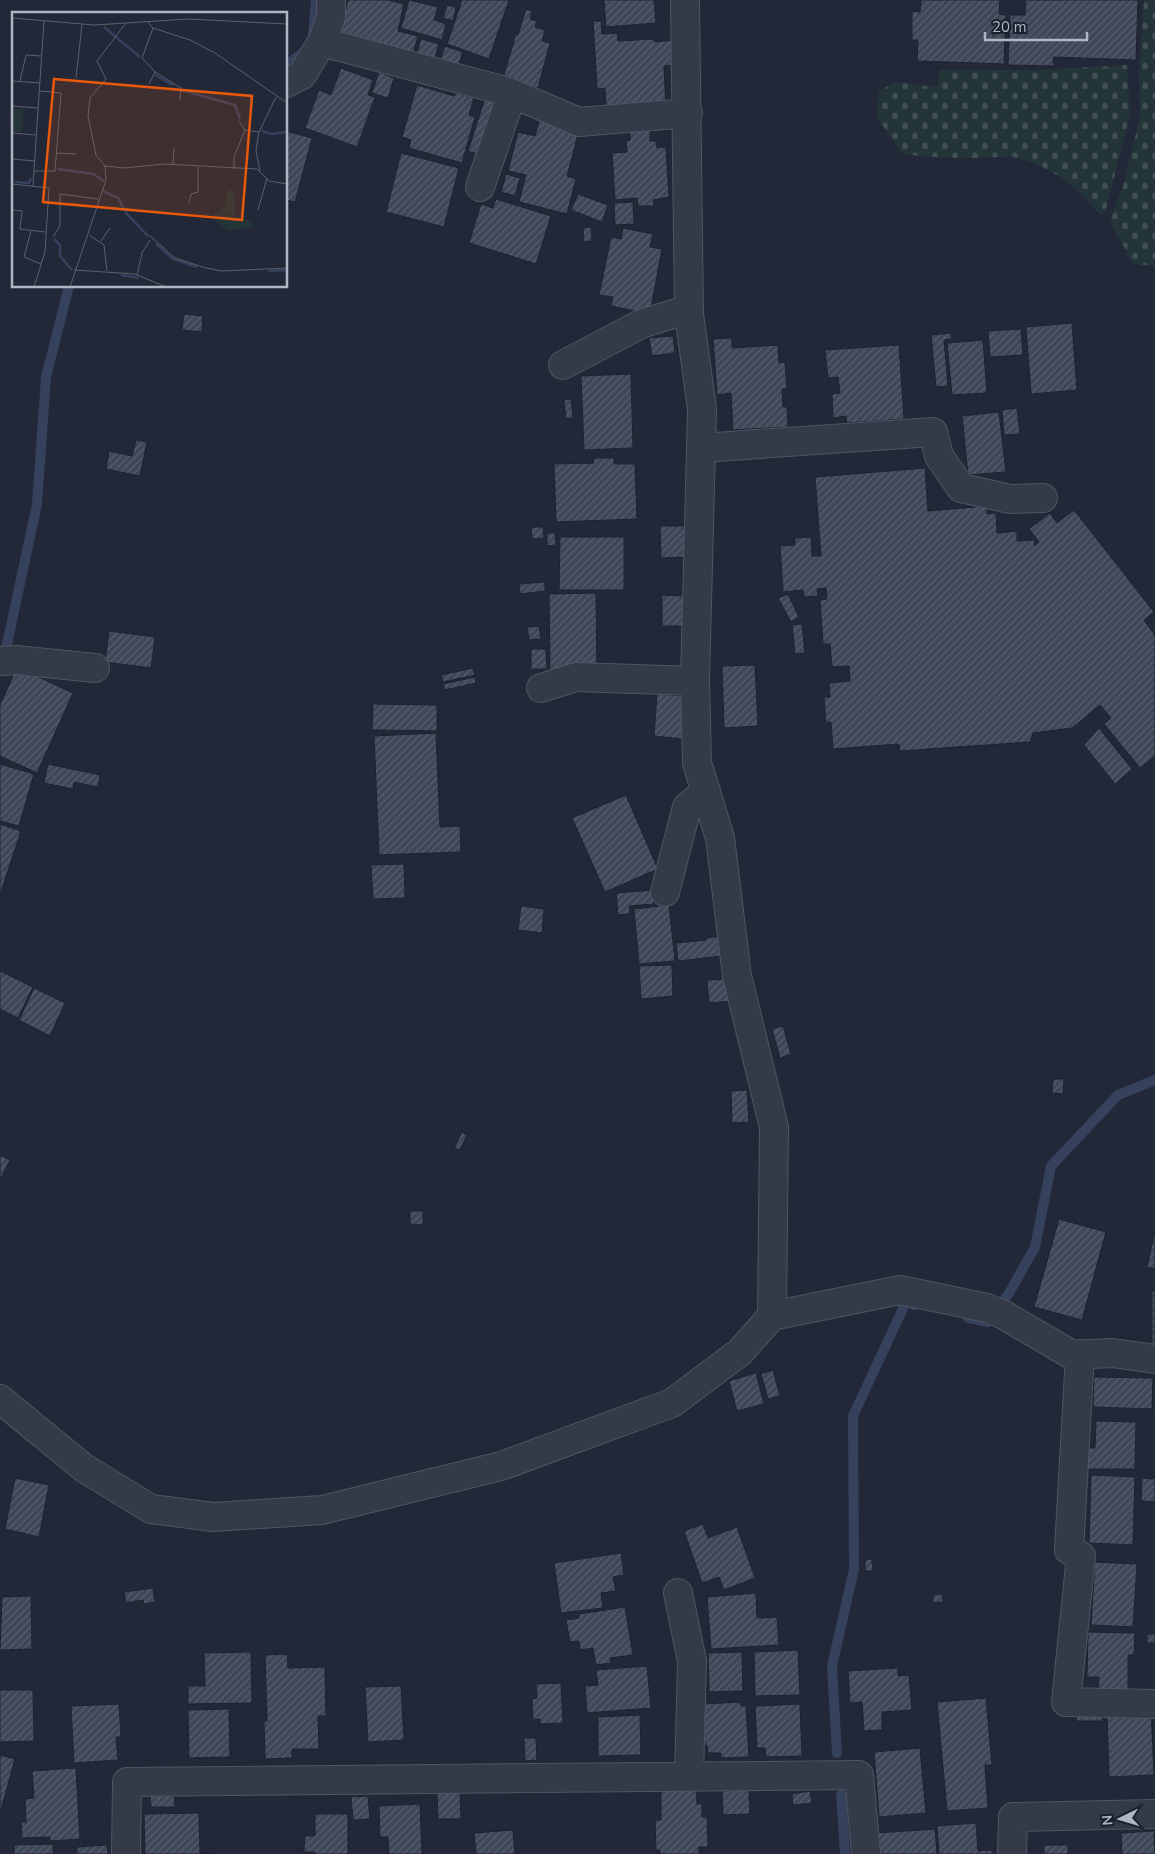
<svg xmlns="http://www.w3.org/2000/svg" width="1155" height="1854" viewBox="0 0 1155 1854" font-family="'Nunito Sans',sans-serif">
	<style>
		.cemetery { fill: url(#cemetery-stones) }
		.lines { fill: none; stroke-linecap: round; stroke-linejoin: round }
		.stream { stroke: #36415e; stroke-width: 10 }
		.building { fill: url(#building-hatch); stroke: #1c222e }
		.minor-casing { stroke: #505562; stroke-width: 30 }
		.minor { stroke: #353a48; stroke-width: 28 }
		.inset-river { fill: none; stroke: #36415e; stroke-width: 2.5 }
		.inset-road { fill: none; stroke: #5b606f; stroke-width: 1 }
		.view { fill: #e8590c; fill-opacity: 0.15; stroke: #e8590c; stroke-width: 2.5 }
		.inset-edge { fill: none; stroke: #b0b5c4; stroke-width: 2.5 }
	</style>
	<defs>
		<pattern id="cemetery-stones" width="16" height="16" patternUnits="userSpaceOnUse" patternTransform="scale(1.25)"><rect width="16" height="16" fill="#243539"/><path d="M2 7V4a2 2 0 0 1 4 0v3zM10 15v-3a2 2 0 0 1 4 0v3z" fill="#415054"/></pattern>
		<pattern id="building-hatch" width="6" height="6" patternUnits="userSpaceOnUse" patternTransform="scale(1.25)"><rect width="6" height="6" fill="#3e4657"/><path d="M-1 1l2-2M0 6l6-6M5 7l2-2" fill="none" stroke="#575e6e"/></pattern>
	</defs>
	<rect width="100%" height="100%" fill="#222837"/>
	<!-- cemetery -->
	<path class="cemetery" d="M1144,0H1155V266L1133,264L1110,221L1123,186L1140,117L1139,73Z
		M1127,65L1130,115L1105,213L1100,215C1080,188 1046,163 1012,157C1001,156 988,158 977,158C952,158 926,158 901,153L877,117L879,92L893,82L937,87L939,70H1035Z"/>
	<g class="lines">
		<!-- stream -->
		<path class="stream" d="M313,36L316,0
			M286,66L305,51
			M1,658L7,644L37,504L46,377L69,286
			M968,1318L988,1322L1009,1293L1035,1247L1051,1166L1118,1095L1155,1080
			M837,1753L832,1666L854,1569L853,1416L906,1302L915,1305
			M841,1795L845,1854"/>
	</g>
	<!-- building -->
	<path class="building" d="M348,0H388L404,4L398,31L418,36L412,58L340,33Z
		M409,0L438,7L434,20L446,24L442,40L401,28Z
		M462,0H509L489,59L447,44Z
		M604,0H658H654L656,23L606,27Z
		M921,0H1000L999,14L1006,15L1004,64L917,61L918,40H912V11L920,12Z
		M1026,0H1138L1136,60L1053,57L1054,66L1008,65L1010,15H1025Z
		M447,5L456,7L453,21L443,18Z
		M526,9L532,11L530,19L537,21L535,27L545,30L542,41L550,43L538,88L503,78L516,34L518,35Z
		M593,21H601L602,34L617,33L618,41L653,39L655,42L675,40L677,65L664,66L666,107L606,111L605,88L597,89Z
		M421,39L439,44L433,64L415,59Z
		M445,46L463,52L458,66L440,60Z
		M341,68L373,80L368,95L375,97L357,147L305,128L319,90L331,95Z
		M379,72L394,78L388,98L372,93Z
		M417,85L454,96L456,93L474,98L469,115L475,117L462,163L409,148L411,140L402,137Z
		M485,98L497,102L480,155L468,151Z
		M539,121L579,131L567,176L576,179L567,214L519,202L526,175L508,171L518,132L535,136Z
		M650,125V141H656L657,148L666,147L669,197L653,200L654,206H638L637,198L615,200L612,153L627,152L626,141L630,140V126Z
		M286,131L312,138L295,202L286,200Z
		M401,153L459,168L444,227L386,212Z
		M506,174L520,178L515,196L501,192Z
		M578,194L608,205L602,222L571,210Z
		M496,199L551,216L536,264L469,243L481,204L493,208Z
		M633,202L634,224L615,225L614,203Z
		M591,227L592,241L584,242L583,228Z
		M623,228L653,234L650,247L662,249L650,314L611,306L613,297L599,295L611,237L621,239Z
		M184,314L203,316L202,332L182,330Z
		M1072,323L1077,390L1031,394L1026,327Z
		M1021,329L1023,355L990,357L988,331Z
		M951,333L952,339L944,340L948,386L936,387L931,335Z
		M673,336L675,353L652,356L649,338Z
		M732,338V348L778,345L779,363L785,362L787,389H782L783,407H787L788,427L733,430L731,393L717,395L713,339Z
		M983,340L987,393L952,395L947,343Z
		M899,345L904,419L847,423L846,416L833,418L832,394L840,393L838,377L828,378L825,350Z
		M631,374L633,448L584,450L581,376Z
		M571,399L573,418L566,419L564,400Z
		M1017,408L1020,434L1004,435L1002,410Z
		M999,412L1006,472L968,475L962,416Z
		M136,440L147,442L140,476L106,469L109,451L132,456Z
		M593,458H614V464H635L637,519L556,522L554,464L594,463Z
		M925,468L928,511L987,506V514L996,513L997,533L1017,531V541L1034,540L1035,546L1039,542L1029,529L1050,513L1057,523L1074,510L1154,612L1144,620L1155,635V756L1140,768L1104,724L1111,718L1100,705L1072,728L1033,733L1030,742L900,751L899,744L833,749L831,722L826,723L824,697H830L829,683L850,681L849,666L832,667L830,644H823L820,600L827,599L826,588L817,589L818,596L804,597L803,590L783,592L780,546L795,545V538L811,537L812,556H821L815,477Z
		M660,526H688L689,557L661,558Z
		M531,527H543L544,538L532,539Z
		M547,533H555L556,545L547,546Z
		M560,537H624V590H559Z
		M545,582V591L520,594L519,584Z
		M596,593L597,672H550L549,594Z
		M788,594L799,617L791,622L778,598Z
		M662,595L685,596L684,626H662Z
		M802,624L805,653L795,654L792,625Z
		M539,626L541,639L529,640L527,627Z
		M109,631L155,637L151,668L105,662Z
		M531,649H546L547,669H531Z
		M755,665L758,726L724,728L722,666Z
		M17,667L73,693L37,773L0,756V705Z
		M473,668L475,675L443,682L441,675Z
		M475,677L476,683L445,690L443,684Z
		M657,694L685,696L682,739L654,736Z
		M373,704L437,705V731L372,730Z
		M1099,728L1132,769L1115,784L1084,745Z
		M436,733L440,827L460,826L461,852L379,855L374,736Z
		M0,764L34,774L19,826L0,821Z
		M48,764L100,775L98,787L74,782L73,789L44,783Z
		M626,795L658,869L605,892L572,818Z
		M0,824L21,831L0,895Z
		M404,864L405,898L373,899L371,865Z
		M653,890L654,904L629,906L630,914L618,915L616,893Z
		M669,905L675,961L639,964L634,909Z
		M521,906L544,909L542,933L518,930Z
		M721,936L722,956L678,961L676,943L706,940V938Z
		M672,965L673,996L641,999L639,966Z
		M0,971L33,987L18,1018L0,1009Z
		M731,979L732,1001L709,1003L707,980Z
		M34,988L65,1003L50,1036L19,1020Z
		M783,1026L791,1054L780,1058L772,1029Z
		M1053,1079H1064L1063,1094L1052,1093Z
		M747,1090L749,1122L732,1123L731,1091Z
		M462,1132L467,1135L460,1150L454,1148Z
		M0,1155L10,1160L1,1178L0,1177Z
		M410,1211H423V1225L410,1224Z
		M1059,1219L1106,1232L1082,1320L1034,1307Z
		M1155,1231V1269L1147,1267Z
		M1152,1291H1155V1348H1152Z
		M773,1370L780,1396L768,1399L761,1374Z
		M756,1373L764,1404L737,1411L729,1381Z
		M1094,1377L1153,1378L1152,1409L1093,1407Z
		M1096,1421L1136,1422L1135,1469H1085V1448H1095Z
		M1091,1475L1135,1477L1133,1545L1089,1543Z
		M15,1478L49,1485L39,1537L5,1529Z
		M1142,1478L1155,1479V1502L1141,1501Z
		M703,1524L708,1538L737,1527L755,1578L724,1590L719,1577L702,1583L684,1531Z
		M621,1553L624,1575L613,1577L616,1591L601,1593L603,1608L561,1613L554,1563Z
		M872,1559L873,1571H865V1560Z
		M1095,1562L1137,1564L1133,1627L1091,1625Z
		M153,1588L155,1602L144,1604L143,1600L126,1603L124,1592Z
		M756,1593L757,1618L777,1617L779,1645L711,1649L707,1597Z
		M942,1594L943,1602L933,1603V1595Z
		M31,1596L32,1649L0,1650L2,1597Z
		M625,1607L633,1655L610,1658L611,1663L596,1665L593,1648L580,1650L579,1641L570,1642L566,1620L579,1618V1614Z
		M1088,1632L1135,1633L1134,1655H1128V1693H1098L1099,1677H1087Z
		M1147,1634H1155V1643H1147Z
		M798,1650L800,1695L755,1696L754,1652Z
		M251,1652L252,1703L188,1704V1686H205L204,1653Z
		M742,1652L743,1691L709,1692L708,1653Z
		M287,1654L288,1668L325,1667L326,1716H318L319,1749H292V1758L265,1759L264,1721H267L265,1655Z
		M647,1666L651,1708L587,1713L585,1686L598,1685L596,1670Z
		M898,1668V1676L909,1675L912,1710L882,1712V1730L864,1731L862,1702L850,1703L848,1671Z
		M561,1683L563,1723L540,1724V1719L533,1720L532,1699L537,1698L536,1684Z
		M401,1686L404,1740L368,1742L365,1687Z
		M0,1690H33L34,1741L0,1742Z
		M986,1698L992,1765H985L988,1808L947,1811L937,1702Z
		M740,1702L741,1706H746L749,1757L721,1758V1753H708L707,1745H705L703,1704Z
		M119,1704L121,1737H116L118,1760L74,1763L71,1706Z
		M800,1704L802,1756L766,1757L765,1748H757L755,1706Z
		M1077,1708L1102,1709V1721H1076Z
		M229,1709L230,1757L189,1758L188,1710Z
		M1151,1710L1154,1775L1109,1777L1107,1711Z
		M640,1715L641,1755L598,1756V1717Z
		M524,1738H536L537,1760L525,1761Z
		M920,1748L926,1813L879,1817L874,1752Z
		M0,1755L15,1759L1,1810H0Z
		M76,1768L80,1839L50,1841V1837L22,1838L21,1822H26L25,1799L34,1798L32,1771Z
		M696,1788L697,1804H702V1817H707L708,1847H699V1854H660V1850H656L655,1820H661V1790Z
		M749,1790L750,1814L723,1815L722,1791Z
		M460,1791L461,1819H438L437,1792Z
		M810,1791L812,1803L793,1805L792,1794Z
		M150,1796H174L175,1807H151Z
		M368,1796L370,1819L353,1820L351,1797Z
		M420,1804L422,1854H389L388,1837H380L379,1806Z
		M199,1813L200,1853L214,1854H145L144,1814Z
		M315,1814H348V1854H315V1852H304L305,1836H315Z
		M976,1823L978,1851L992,1850V1854H939L937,1826Z
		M935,1829L937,1854H878L876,1833Z
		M513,1830L515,1854H476L474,1833Z
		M1154,1831L1155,1854H1122L1121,1833Z
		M53,1844V1854H14V1845Z
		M107,1845L108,1854H77V1847Z
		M1044,1845H1068V1854H1044Z"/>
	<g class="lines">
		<!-- minor casing -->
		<g class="minor-casing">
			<path id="minor" d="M685,0L689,314L702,409L695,681L697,763L720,838L737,976L774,1127L772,1316
				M322,42L509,92L579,122L688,113
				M286,83L302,75L322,42L331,17V0
				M480,187L512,94
				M563,365L641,324L689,309
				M701,448L933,432L939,456L961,488L1010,499L1043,498
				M0,661L16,660L95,668
				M541,688L576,677L695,681
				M665,892L687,807L706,791
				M1080,1354L1069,1550L1081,1556L1066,1702L1155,1704
				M0,1399L84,1468L151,1509L213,1517L322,1510L501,1466L672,1403L740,1352L772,1316L900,1290L987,1308L1004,1315L1072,1355L1112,1353L1155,1359
				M678,1593L692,1661L689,1777
				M126,1854L127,1782L859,1775L866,1854
				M1012,1854L1013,1817L1155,1814"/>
		</g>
		<!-- minor -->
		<use href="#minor" class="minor"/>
	</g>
	<!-- overview -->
	<g transform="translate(12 12)">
		<rect width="275" height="275" fill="#222837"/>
		<path d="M222,177L223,204L207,200L213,193L216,179ZM206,201L236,208L243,214L217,219L202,208V203Z" fill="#243539"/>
		<path d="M0,96L11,97L10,120H0Z" fill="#243539"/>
		<path class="inset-river" d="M92,15L128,45M143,63L161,73M169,78L223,93L228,107M250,119L258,122L275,120M45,157L81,162L92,169M3,170L17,171L19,166M91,179L106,186L115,202L136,224M42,227L48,233V244L60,258M144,232L161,247L185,255M256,259L275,258M109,263L127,266"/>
		<path class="inset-road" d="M0,6L82,13L177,7L275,12M135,9L141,16L178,28L203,41L275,91M143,60L169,76L168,88M64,66L70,12M0,69L28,71M8,69L14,43L30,44M137,72L143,60L130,46L141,16M0,94L26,96M227,109L233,118L247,120L264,85M247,120L244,138L248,159M0,121L24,123M44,141L64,142M0,147L23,149M161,152L162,136M93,154L113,156L152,152L245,157L257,169L275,172M222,157V145L233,118M22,159H43L49,81L28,79M0,172L37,176L33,240L22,275M21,174L32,8M177,191L179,182L186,180V155M0,198L10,199L8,217L33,220M246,198L255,166M19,219L12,245L29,252M77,223L92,233L95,259M137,223L163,246L194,256L210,259L275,256M41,225L48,214V182L86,187M89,229L98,216M62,258L123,262L154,275M125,263L130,241L138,228M58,275L94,168L93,154L84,143L76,104L78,86L94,67L85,49L114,11"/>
		<path class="view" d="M42,67L240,84L230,208L31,190Z"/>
		<rect width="275" height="275" class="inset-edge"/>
	</g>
	<!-- north arrow -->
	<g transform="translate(1120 1819) rotate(265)" stroke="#1a202c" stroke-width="4" paint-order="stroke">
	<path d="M0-4L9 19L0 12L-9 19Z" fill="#b0b5c4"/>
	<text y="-8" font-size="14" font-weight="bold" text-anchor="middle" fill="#b0b5c4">N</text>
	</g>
	<!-- scale -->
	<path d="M985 32v8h102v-8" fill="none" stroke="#b0b5c4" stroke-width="2.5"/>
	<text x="992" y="32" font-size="15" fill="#b0b5c4" stroke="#1a202c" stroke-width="4" paint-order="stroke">20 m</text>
</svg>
